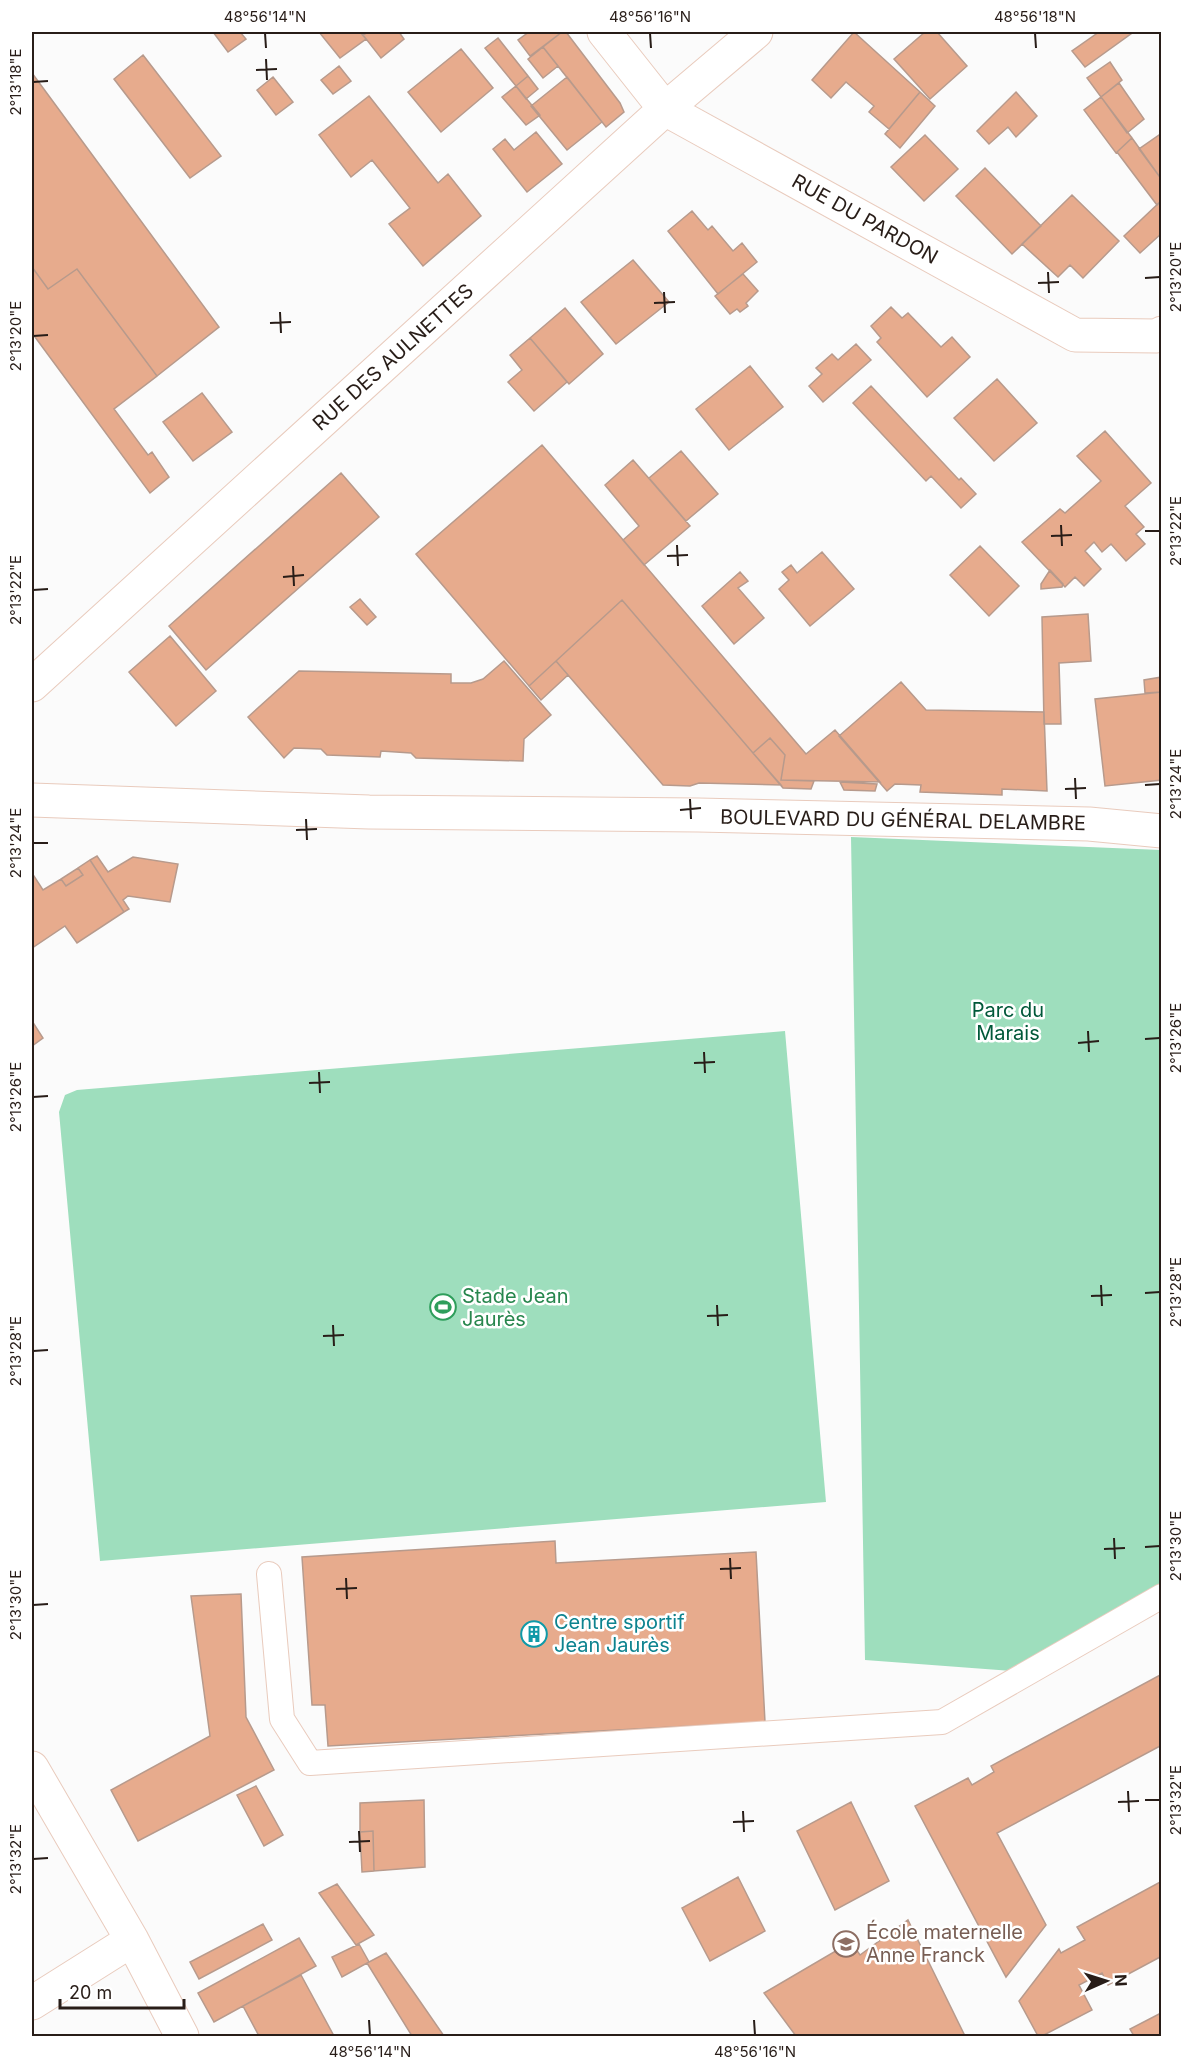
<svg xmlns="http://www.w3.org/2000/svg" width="1193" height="2068" viewBox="0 0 1193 2068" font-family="Inter,sans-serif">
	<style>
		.green { fill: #9edebd }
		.building { fill: #e7ab8d; stroke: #b79a8c; stroke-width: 1.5 }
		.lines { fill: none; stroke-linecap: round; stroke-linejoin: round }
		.lane-casing { stroke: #e9cbbd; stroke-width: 26 }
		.street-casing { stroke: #e9cbbd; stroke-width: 35 }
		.lane { stroke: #fff; stroke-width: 24 }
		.street { stroke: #fff; stroke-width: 33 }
		.ticks { fill: none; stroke: #281d18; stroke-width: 2 }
		.labels { text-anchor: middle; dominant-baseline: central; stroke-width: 5; stroke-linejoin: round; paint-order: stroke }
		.street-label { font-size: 20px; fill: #281d18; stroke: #fff }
		.park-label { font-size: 20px; fill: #005839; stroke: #fff }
		.leisure-label { font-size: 20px; fill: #27864d; stroke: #fff; text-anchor: start }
		.culture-label { font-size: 20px; fill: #0d838f; stroke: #fff; text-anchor: start }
		.education-label { font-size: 20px; fill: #785e54; stroke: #fff; text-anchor: start }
		.neatline { fill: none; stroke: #281d18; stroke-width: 2 }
		.ticks-label { font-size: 15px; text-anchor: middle; fill: #281d18 }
	</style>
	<rect width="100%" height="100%" fill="#fbfbfb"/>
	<!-- green -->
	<path class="green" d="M851,837L1161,850V1587L1012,1671L865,1660Z
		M785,1031L826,1502L100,1561L59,1112L65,1095L77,1090Z"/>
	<!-- building -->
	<path class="building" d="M213,32H240L246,39L228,52Z
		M319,32H360L366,39L340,58Z
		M368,32H399L404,39L381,58L363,35Z
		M529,32H562L530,56L518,40Z
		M562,32H566L620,103L624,112L606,127L543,47Z
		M854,32L920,92L889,129L869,112L874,106L846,82L831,98L812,80Z
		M925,32H937L967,66L930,99L894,59Z
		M1099,32H1130L1132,33L1085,67L1072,51Z
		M498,38L528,76L516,86L485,48Z
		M543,47L558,66L543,78L528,59Z
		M461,49L493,88L441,132L408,92Z
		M143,55L221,156L190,178L114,79Z
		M1110,62L1122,80L1101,97L1087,78Z
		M339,66L351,81L333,94L321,80Z
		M32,73L219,327L157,376L77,269L48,289L32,267Z
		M528,76L538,89L526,99L516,86Z
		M273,77L293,102L276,115L257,90Z
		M567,77L602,122L567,150L531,106Z
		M1119,83L1144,119L1127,133L1101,97Z
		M516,86L540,115L526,125L502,97Z
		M920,92L935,106L900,148L885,134Z
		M1016,92L1037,116L1016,137L1008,127L989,144L977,131Z
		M369,96L438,183L448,174L481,216L423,266L389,224L410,208L372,160L351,177L319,135Z
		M1101,97L1132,138L1116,153L1084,110Z
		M536,132L562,164L527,192L493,149L505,139L514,150Z
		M1162,133V180L1139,149Z
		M925,135L958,169L924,201L891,167Z
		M1132,138L1162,180V200L1157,205L1117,152Z
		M985,168L1041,226L1012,254L956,196Z
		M1072,195L1119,241L1083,278L1070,265L1058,277L1022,244Z
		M1162,200V233L1140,253L1124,236Z
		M692,211L708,230L712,226L733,251L742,243L757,262L718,294L668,231Z
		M633,260L669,302L616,344L581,302Z
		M32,267L48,289L77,269L157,376L114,409L148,455L152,452L169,477L150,493L32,333Z
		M743,274L758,291L746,303L748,306L740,312L737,309L730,314L715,296Z
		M891,307L902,318L908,313L941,347L952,337L970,357L927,397L877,342L881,338L871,326Z
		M565,308L603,354L569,384L530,338Z
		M530,338L567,382L534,411L508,382L522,370L510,355Z
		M856,344L871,360L823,402L809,386L822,374L816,368L832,354L838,360Z
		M750,366L783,407L729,450L696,409Z
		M997,379L1037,423L994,461L954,418Z
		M871,386L959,480L961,478L976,494L961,508L931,476L926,481L853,403Z
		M202,393L232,432L193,461L163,422Z
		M1105,431L1151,483L1125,506L1144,527L1136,534L1145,544L1126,561L1111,544L1102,552L1094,542L1085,551L1101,569L1084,586L1075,577L1065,587L1022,542L1060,509L1065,513L1101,481L1077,456Z
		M542,445L806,754L835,730L880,782L781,780L785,755L770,738L753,753L622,600L529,686L416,554Z
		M681,451L718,494L686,521L649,478Z
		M633,460L690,526L644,565L623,540L639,526L605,485Z
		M341,473L379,517L206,670L169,626Z
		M980,546L1019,586L989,616L950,575Z
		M822,552L854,589L810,626L779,589L789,580L782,572L791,565L797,573Z
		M1050,570L1063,584L1062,587L1041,589V584Z
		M740,572L748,581L738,588L764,618L734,644L702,606Z
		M360,599L376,617L367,625L350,607Z
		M622,600L753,753L781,785L699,783L690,786L663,785L568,675L556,661Z
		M1088,614L1091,661L1059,663L1061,724H1044L1042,617Z
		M170,636L216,691L176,726L129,672Z
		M504,661L551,715L524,739L523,761L416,758L411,753L381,751L380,757L327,755L321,749L294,748L284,758L248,717L299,671L451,674V683H471L483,679Z
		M556,661L568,675L541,700L529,686Z
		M1162,677V692L1145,693L1144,680Z
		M901,682L926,710L1044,712L1047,791L1002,789V795L920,792L921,785L895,784L887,791L839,736Z
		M1162,692V780L1105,786L1095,699Z
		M770,738L785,755L781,780L814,781L811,789L783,788L753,753Z
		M840,782L877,784L875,791L844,790Z
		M97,856L108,872L133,857L178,864L170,902L128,896L123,900L129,909L124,912L90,860Z
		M90,860L124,912L77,943L65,926L32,948V873L43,890L61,879L66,886L83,875L78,868Z
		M78,868L83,875L66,886L61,879Z
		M32,1021L43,1038L32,1046Z
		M555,1541L556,1563L756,1552L765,1722L328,1746L325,1705H312L302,1557Z
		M241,1594L246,1717L274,1770L138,1841L111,1790L210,1736L191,1596Z
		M1162,1674V1745L997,1833L1046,1925L1006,1977L915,1806L968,1778L972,1785L994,1772L991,1766Z
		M256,1786L283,1835L264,1846L237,1795Z
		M424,1800L425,1867L374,1871L373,1831L360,1832V1803Z
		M851,1802L889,1881L835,1910L797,1831Z
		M373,1831L374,1871L362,1872L360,1832Z
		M738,1877L765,1931L710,1961L682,1908Z
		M1162,1881V1956L1108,1985L1102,1973L1079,1985L1092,2010L1042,2036H1038L1019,2001L1059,1949L1061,1953L1085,1940L1077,1927Z
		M337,1884L374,1935L356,1945L319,1893Z
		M908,1920L965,2036H796L764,1993L851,1942L860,1955Z
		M263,1924L272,1940L199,1979L190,1962Z
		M299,1938L316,1966L214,2022L198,1993Z
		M359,1944L369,1962L342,1977L332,1957Z
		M386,1953L417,1997L444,2036H412L367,1963Z
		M301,1975L334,2036H259L243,2006Z
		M1161,2013L1162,2036H1134L1130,2029Z"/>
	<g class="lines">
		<!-- lane casing -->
		<g class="lane-casing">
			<path id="lane" d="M269,1574L282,1719L310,1763L942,1722L1162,1596"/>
		</g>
		<!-- street casing -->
		<g class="street-casing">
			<path id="street" d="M604,32L665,109L1075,335L1157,336L1162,333
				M32,685L665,109L756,32
				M32,800L369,812L698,815L1089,824L1162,831
				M32,1768L132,1940L182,2036
				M32,2003L132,1940"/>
		</g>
		<!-- lane -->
		<use href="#lane" class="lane"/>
		<!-- street -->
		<use href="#street" class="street"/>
	</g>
	<!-- ticks -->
	<path class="ticks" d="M265,33L266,48M650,33L651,48M1035,33L1036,48M266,59L267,80M256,70L277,69M33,82L48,81M1048,272L1049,293M1145,278L1160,277M1038,283L1059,282M664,292L665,313M654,303L675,302M280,312L281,333M270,323L291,322M33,336L48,335M1061,525L1062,546M1145,531H1160M1051,536L1072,535M677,545L678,566M667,556L688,555M293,566L294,586M283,577L304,575M33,590L48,589M1075,778L1076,799M1145,785L1160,784M1065,789L1086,788M690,799L691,819M680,810L701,808M306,819L307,840M296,830L317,829M33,843H48M1088,1031L1089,1052M1145,1039L1160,1038M1078,1043L1099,1041M704,1052L705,1073M694,1063L715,1062M319,1072L320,1093M309,1083L330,1082M33,1097L48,1096M1101,1285L1102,1306M1145,1293L1160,1292M1091,1296L1112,1295M717,1305L718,1326M707,1316L728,1315M333,1325L334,1346M323,1336L344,1335M33,1351L48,1350M1114,1538L1115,1559M1145,1547L1160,1546M1104,1549L1125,1548M730,1558L731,1579M720,1569L741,1568M346,1578L347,1599M336,1589L357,1588M33,1605L48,1604M1128,1791L1129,1812M1145,1800H1160M1118,1802L1139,1801M743,1811L744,1832M733,1822L754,1821M359,1831L360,1852M349,1842L370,1841M33,1859L48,1858M369,2020L370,2035M754,2020L755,2035"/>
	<!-- icons -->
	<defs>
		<g id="stadium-ring" transform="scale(1.35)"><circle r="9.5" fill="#fff" stroke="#2e9e5b" stroke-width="1.5"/><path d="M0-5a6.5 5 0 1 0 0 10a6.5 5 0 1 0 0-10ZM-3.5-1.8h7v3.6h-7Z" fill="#2e9e5b"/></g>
		<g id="building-ring" transform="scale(1.35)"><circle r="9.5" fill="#fff" stroke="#0f9aa8" stroke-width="1.5"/><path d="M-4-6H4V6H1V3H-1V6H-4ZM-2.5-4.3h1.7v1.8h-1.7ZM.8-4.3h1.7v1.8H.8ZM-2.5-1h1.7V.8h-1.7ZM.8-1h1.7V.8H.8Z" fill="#0f9aa8"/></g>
		<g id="school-ring" transform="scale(1.35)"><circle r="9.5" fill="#fff" stroke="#8d6e63" stroke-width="1.5"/><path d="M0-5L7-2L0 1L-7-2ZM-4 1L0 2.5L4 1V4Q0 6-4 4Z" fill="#8d6e63"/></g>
	</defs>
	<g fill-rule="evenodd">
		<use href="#stadium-ring" x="443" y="1307"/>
		<use href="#building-ring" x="534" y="1634"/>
		<use href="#school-ring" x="846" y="1944"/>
	</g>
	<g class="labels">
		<!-- street labels -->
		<g class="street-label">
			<text transform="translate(865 219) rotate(29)">RUE DU PARDON</text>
			<text transform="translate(393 357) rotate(-42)">RUE DES AULNETTES</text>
			<text transform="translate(903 820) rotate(1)">BOULEVARD DU GÉNÉRAL DELAMBRE</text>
		</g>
		<!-- park labels -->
		<g class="park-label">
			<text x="1008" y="1010">Parc du<tspan x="1008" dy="23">Marais</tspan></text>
		</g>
		<!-- leisure labels -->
		<g class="leisure-label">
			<text x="462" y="1296">Stade Jean<tspan x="462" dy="23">Jaurès</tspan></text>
		</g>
		<!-- culture labels -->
		<g class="culture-label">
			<text x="554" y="1622">Centre sportif<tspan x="554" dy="23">Jean Jaurès</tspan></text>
		</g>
		<!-- education labels -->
		<g class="education-label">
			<text x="866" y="1932">École maternelle<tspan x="866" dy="23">Anne Franck</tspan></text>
		</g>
	</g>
	<!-- border -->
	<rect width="1193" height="2068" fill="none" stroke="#ffffff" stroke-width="66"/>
	<!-- north arrow -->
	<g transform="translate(1106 1981) rotate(87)" stroke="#ffffff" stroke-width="4.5" paint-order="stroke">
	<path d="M0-4.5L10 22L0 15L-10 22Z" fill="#281d18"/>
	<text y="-9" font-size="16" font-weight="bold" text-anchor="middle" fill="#281d18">N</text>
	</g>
	<!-- scale -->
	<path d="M60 1999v9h124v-9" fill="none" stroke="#281d18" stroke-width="3"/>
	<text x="69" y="1999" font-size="18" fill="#281d18" stroke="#ffffff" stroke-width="4.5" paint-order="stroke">20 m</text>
	<rect x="33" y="33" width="1127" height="2002" class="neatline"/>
	<g class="ticks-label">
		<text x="265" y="22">48°56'14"N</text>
		<text x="650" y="22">48°56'16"N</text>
		<text x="1035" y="22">48°56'18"N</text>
		<text transform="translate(16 82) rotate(-90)" y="5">2°13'18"E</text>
		<text transform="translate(1176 277) rotate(-90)" y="5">2°13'20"E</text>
		<text transform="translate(16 336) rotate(-90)" y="5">2°13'20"E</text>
		<text transform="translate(1176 531) rotate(-90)" y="5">2°13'22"E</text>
		<text transform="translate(16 590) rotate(-90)" y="5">2°13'22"E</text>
		<text transform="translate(1176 784) rotate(-90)" y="5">2°13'24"E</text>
		<text transform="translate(16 843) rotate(-90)" y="5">2°13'24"E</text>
		<text transform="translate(1176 1038) rotate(-90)" y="5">2°13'26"E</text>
		<text transform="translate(16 1097) rotate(-90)" y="5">2°13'26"E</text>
		<text transform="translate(1176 1292) rotate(-90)" y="5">2°13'28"E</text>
		<text transform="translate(16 1351) rotate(-90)" y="5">2°13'28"E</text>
		<text transform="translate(1176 1546) rotate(-90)" y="5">2°13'30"E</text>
		<text transform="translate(16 1605) rotate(-90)" y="5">2°13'30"E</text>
		<text transform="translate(1176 1800) rotate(-90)" y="5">2°13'32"E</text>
		<text transform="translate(16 1859) rotate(-90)" y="5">2°13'32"E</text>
		<text x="370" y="2057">48°56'14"N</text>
		<text x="755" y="2057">48°56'16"N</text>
	</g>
</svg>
